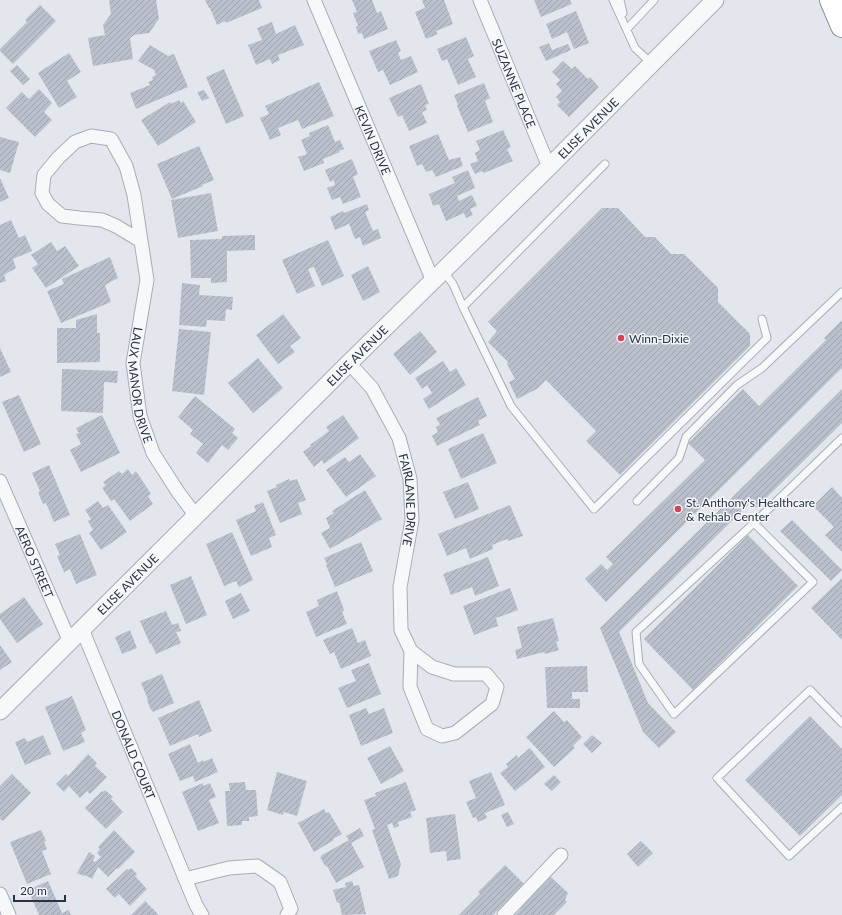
<svg xmlns="http://www.w3.org/2000/svg" width="842" height="915" viewBox="0 0 842 915" font-family="Lato,sans-serif">
	<style>
		.building { fill: url(#building-hatch) }
		.lines { fill: none; stroke-linecap: round; stroke-linejoin: round }
		.service-casing { stroke: #a7adb8; stroke-width: 9 }
		.minor-casing { stroke: #a7adb8; stroke-width: 15 }
		.tertiary-casing { stroke: #a7adb8; stroke-width: 19 }
		.trunk-casing { stroke: #8994a5; stroke-width: 24 }
		.service { stroke: #f7f8fa; stroke-width: 7 }
		.minor { stroke: #f7f8fa; stroke-width: 13 }
		.tertiary { stroke: #f7f8fa; stroke-width: 17 }
		.trunk { stroke: #fff; stroke-width: 22 }
		.poi-dot { fill: #db3f54; stroke: #f4f6f9; stroke-width: 1.5 }
		.labels { text-anchor: middle; dominant-baseline: central; stroke-width: 3; stroke-linejoin: round; paint-order: stroke }
		.street-label { font-size: 12px; fill: #293347; stroke: #f4f6f9 }
		.poi-label { font-size: 12px; fill: #293347; stroke: #f4f6f9; text-anchor: start }
	</style>
	<defs>
		<pattern id="building-hatch" width="6" height="6" patternUnits="userSpaceOnUse"><rect width="6" height="6" fill="#bac0cb"/><path d="M-1 1l2-2M0 6l6-6M5 7l2-2" fill="none" stroke="#a0a5b0"/></pattern>
	</defs>
	<rect width="100%" height="100%" fill="#e3e7ed"/>
	<!-- building -->
	<path class="building" d="M109,0H156L159,19L149,33L134,35L130,38L133,59L93,66L88,38L105,35L103,25L111,14Z
		M205,0H259L262,8L226,23L225,21L217,25L210,8H209Z
		M352,0H372L377,13L381,11L388,29L364,39L362,33L358,34L356,27L358,26L353,13L357,12Z
		M422,0H444L453,24L436,31L438,34L426,39L415,12L425,8Z
		M534,0H570L572,4L541,17Z
		M40,5L56,21L13,64L0,51V49L27,22L25,20Z
		M576,11L589,43L574,49L567,32L552,39L546,24Z
		M272,22L276,34L295,25L304,45L278,55L280,60L272,64L270,59L256,65L248,45L262,40L257,28Z
		M466,37L474,56L468,59L476,77L458,85L447,59L442,61L437,49Z
		M396,40L401,51L398,53L401,60L411,56L418,72L390,85L383,70L378,72L369,51Z
		M549,43L552,50L568,44L571,50L546,61L539,47Z
		M150,45L168,56L174,54L188,87L136,109L130,93L150,85L148,82L153,80L152,77L156,75L154,70L138,61Z
		M69,53L81,72L67,81L77,97L59,108L38,73Z
		M563,61L572,69L575,66L588,79L590,77L599,87L569,117L557,105L560,102L556,97L562,91L556,84L560,80L552,72Z
		M17,65L30,79L23,85L10,71Z
		M224,69L244,116L226,124L206,77Z
		M319,82L334,116L302,129L298,120L278,128L281,135L270,140L260,118L269,114L265,106Z
		M484,83L490,98L485,101L493,122L468,132L457,106L458,105L454,95Z
		M421,84L429,104L425,105L427,110L422,112L427,123L409,131L402,115L398,117L389,98Z
		M39,89L52,103L44,112L52,120L35,137L6,108L22,92L29,99Z
		M204,90L209,98L202,101L197,92Z
		M179,100L181,103L183,101L196,122L158,146L141,120L170,102L171,104Z
		M328,125L335,142L340,140L344,149L339,151L340,152L323,159L324,163L304,171L298,157L307,154L301,140L310,136L309,133Z
		M503,130L511,147L507,149L513,161L484,173L482,171L475,174L470,164L478,161L475,153L480,150L476,141Z
		M438,134L449,160L460,157L463,166L436,177L432,170L426,172L422,164L417,166L409,146Z
		M0,137L19,142L10,173L0,170Z
		M199,146L214,180L202,185L203,186L172,199L157,164Z
		M352,159L358,174L353,177L361,197L343,204L340,197L332,200L327,188L335,185L334,180L330,182L325,170Z
		M468,170L475,188L457,196L459,201L472,195L477,206L470,209L473,215L466,218L464,213L446,221L439,204L433,206L429,194L455,183L452,177Z
		M0,178L9,198L0,202Z
		M211,193L218,231L178,238L171,200Z
		M367,204L369,210L365,212L373,231L378,229L381,238L363,246L360,237L355,239L349,224L335,230L330,217L343,211L344,213Z
		M602,208H618L645,237H655L671,254H684L718,288V302L750,334V346L620,475L586,441L596,431L546,380L537,389L517,399L509,382L515,379L507,364L508,362L488,342L497,331L488,322Z
		M11,220L19,238L25,235L32,251L13,259L16,268L4,275L6,281L0,283V225Z
		M255,235V250L227,251V282L211,283V278H191L190,240L222,239V236Z
		M328,240L344,276L322,286L314,267L308,269L315,286L297,294L282,260Z
		M51,242L57,251L65,246L79,266L46,288L32,268L38,264L31,255Z
		M110,257L118,278L105,285L111,302L61,323L47,291L64,284L62,279Z
		M368,266L380,292L363,301L351,275Z
		M182,283L200,285L199,295L233,297L232,310L226,309L225,321L207,320L206,327L179,325Z
		M97,314V333H100V362L57,363V328H76V320Z
		M283,314L301,338L290,346L295,352L278,364L256,335Z
		M842,320V368L606,602L585,579L601,564L607,570L613,564L606,557L705,460L688,443L743,389L759,406L826,340L824,338Z
		M179,329L211,332L204,395L172,391Z
		M420,331L437,352L410,375L393,354Z
		M0,348L11,372L0,377Z
		M258,358L283,388L253,413L228,383Z
		M443,361L450,372L456,368L466,385L429,409L423,399L432,393L427,385L422,389L415,378Z
		M62,369L118,371L117,383L104,382L103,413L61,411Z
		M842,389V423L756,508L750,503L619,632L648,703L676,732L659,748L643,732L600,628Z
		M19,395L41,444L24,452L2,402Z
		M195,396L235,429L232,433L238,438L228,450L222,445L208,463L196,453L203,444L190,434L193,430L178,417Z
		M478,397L487,416L478,421L480,425L437,446L432,436L438,432L436,427L440,425L436,418Z
		M102,415L120,453L81,472L70,450L81,444L76,434L79,433L76,428Z
		M343,415L359,438L324,464L322,460L314,467L303,452L311,446L310,445L329,431L326,427Z
		M483,433L497,463L461,479L448,449Z
		M360,454L376,476L346,497L326,470L345,457L349,462Z
		M49,465L70,515L54,522L46,503L43,504L38,492L40,491L32,473Z
		M128,469L132,475L136,471L151,494L148,496L153,504L130,521L114,499L111,501L102,488L106,485L103,482L119,471L122,474Z
		M289,479L290,481L297,479L306,500L298,503L302,514L280,523L267,491L277,487L276,485Z
		M468,482L479,509L455,519L443,492Z
		M832,487L842,498V552L825,535L834,527L813,506Z
		M365,490L382,519L330,549L321,533L330,528L326,518L334,513L332,511Z
		M98,501L103,508L108,505L127,532L101,550L89,533L93,530L88,521L91,519L85,510Z
		M263,502L276,535L269,538L272,547L251,556L236,520L256,511L254,506Z
		M510,505L523,536L508,541L507,539L492,545L493,549L470,559L466,548L447,556L438,534Z
		M792,520L842,570L831,581L780,531Z
		M232,532L253,580L239,587L236,581L224,586L206,544Z
		M80,534L97,575L76,584L70,569L64,572L57,556L60,555L55,544Z
		M748,535L798,586L693,690L644,639Z
		M361,542L373,571L335,587L326,565L327,564L324,558Z
		M488,557L499,586L475,596L472,587L451,595L443,574Z
		M191,576L207,615L186,624L170,585Z
		M842,578V640L811,608Z
		M510,588L518,610L496,618L498,626L474,635L463,606Z
		M337,591L344,610L342,612L347,624L316,637L306,612L319,606L317,600Z
		M241,593L250,611L233,619L225,601Z
		M24,597L43,624L17,643L0,619V614Z
		M166,611L172,625L178,623L181,631L176,632L181,643L156,654L151,643L150,644L140,621Z
		M553,618L559,641L556,642L559,650L545,654L544,652L517,659L515,650L522,648L517,627Z
		M352,628L358,643L365,640L371,656L341,669L334,652L330,654L323,640Z
		M130,630L137,648L122,654L115,637Z
		M0,645L12,662L0,670Z
		M369,663L381,694L347,708L338,688L356,681L351,670Z
		M587,666L588,692H572V699H580V708H547L545,667Z
		M162,674L174,703L153,712L152,710H151L147,700H148L141,683Z
		M72,696L86,730L81,733L85,742L63,751L45,707Z
		M199,700L212,731L199,737L198,734L170,746L158,718Z
		M366,708L369,714L384,708L393,733L361,746L349,715Z
		M554,711L564,722L567,720L582,737L573,746L575,748L554,767L526,737Z
		M810,716L842,749V795L800,836L745,780Z
		M43,735L51,754L25,765L15,742L25,738L27,742Z
		M592,735L602,743L592,753L583,744Z
		M190,744L198,763L203,760V762L212,758L218,772L195,782L193,776L180,781L168,754Z
		M390,746L404,771L381,784L367,758Z
		M530,748L545,767L515,791L500,773L508,767L506,764L517,755L518,758Z
		M88,754L97,763L95,766L107,777L90,794L87,791L80,798L69,786L64,792L56,784L66,774L68,776Z
		M277,772L307,781L297,816L284,812L283,815L267,810Z
		M491,772L505,805L485,813L487,818L478,822L476,817L473,818L466,802L476,798L469,781Z
		M12,774L31,793L3,821L0,819V786Z
		M554,775L561,782L552,791L544,784Z
		M245,782L246,790H256L258,816L249,817V821H242V825L227,826L225,791H230L229,783Z
		M406,782L416,810L410,812L412,817L398,822L399,826L394,828L392,823L387,825L401,864L398,876L389,879L372,830L375,829L364,800L376,796L375,793Z
		M203,783V786L210,783L216,797L209,800L219,823L198,831L182,792Z
		M105,790L113,797L111,799L123,812L106,829L85,808L102,791L103,792Z
		M324,809L326,813L329,812L342,834L333,839L334,840L314,852L298,823Z
		M508,812L514,824L507,827L501,815Z
		M455,814L461,859L447,861L446,851L430,853L426,818Z
		M360,828L364,836L351,843L364,867L336,883L327,866H325L320,857H321L322,855L349,840L346,836Z
		M41,830L46,841L44,842L47,849L42,851L51,874L27,884L10,842Z
		M114,830L135,852L118,869L117,868L108,877L98,867L92,879L85,875L84,876L77,873L89,852L95,856L93,861L95,862L101,857L97,853L100,849L98,847Z
		M641,841L653,853L638,867L627,854Z
		M505,865L524,884L493,915H459L480,894L478,892Z
		M131,868L137,874L135,876L147,889L130,906L119,894L115,898L106,889L127,869L128,870Z
		M551,877L568,893L565,900L567,902L554,915H515L521,909L520,908Z
		M48,881L62,913L69,910L71,915H39L28,890Z
		M352,881L354,886L359,885L366,914L342,915L339,902L337,903L333,890L346,887L345,883Z
		M145,901L159,915H131Z"/>
	<g class="lines">
		<!-- service casing -->
		<g class="service-casing">
			<path id="service" d="M613,0L635,48L652,64
				M620,0L623,13
				M627,29L654,0
				M443,271L453,284L463,307L511,406L594,509L767,338L762,319
				M463,307L605,164
				M637,501L679,458L686,437L737,385L762,368L842,292
				M754,523L813,582L674,714L639,664L636,632L754,523L842,438
				M842,723L810,690L717,778L789,856L842,807"/>
		</g>
		<!-- minor casing -->
		<g class="minor-casing">
			<g id="minor">
				<path id="s1" d="M314,0L433,281"/>
				<path id="s2" d="M480,0L549,167"/>
				<path id="s3" d="M141,241L116,226L102,220L79,218L62,216L48,204L42,193L44,175L58,158L75,142L91,136L111,139L126,166L134,195L147,280L133,363L140,416L153,453L178,492L196,516"/>
				<path id="s4" d="M349,363L372,388L399,438L410,479L412,520L400,587L401,630L411,651L410,687L427,729L442,736L455,733L492,704L497,687L486,674H454L432,667L411,651"/>
				<path id="s5" d="M0,481L70,642"/>
				<path id="s6" d="M82,629L196,905L202,915"/>
				<path d="M185,879L229,868L257,866L280,882L291,909L287,915"/>
				<path d="M0,894L9,915"/>
				<path d="M504,915L561,855"/>
			</g>
		</g>
		<!-- tertiary casing -->
		<g class="tertiary-casing">
			<g id="tertiary">
				<path id="s7" d="M0,711L349,363L549,167L715,0"/>
			</g>
		</g>
		<!-- trunk casing -->
		<g class="trunk-casing">
			<path id="trunk" d="M831,0L842,26"/>
		</g>
		<!-- service -->
		<use href="#service" class="service"/>
		<!-- minor -->
		<use href="#minor" class="minor"/>
		<!-- tertiary -->
		<use href="#tertiary" class="tertiary"/>
		<!-- trunk -->
		<use href="#trunk" class="trunk"/>
	</g>
	<!-- markers -->
	<g class="poi-dot">
		<circle cx="621" cy="338" r="4"/>
		<circle cx="678" cy="509" r="4"/>
	</g>
	<g class="labels">
		<!-- street labels -->
		<g class="street-label">
			<text stroke="none"><textPath href="#s2" startOffset="90">SUZANNE PLACE</textPath></text>
			<text stroke="none"><textPath href="#s7" startOffset="828">ELISE AVENUE</textPath></text>
			<text stroke="none"><textPath href="#s1" startOffset="152">KEVIN DRIVE</textPath></text>
			<text stroke="none"><textPath href="#s7" startOffset="504">ELISE AVENUE</textPath></text>
			<text stroke="none"><textPath href="#s3" startOffset="470">LAUX MANOR DRIVE</textPath></text>
			<text stroke="none"><textPath href="#s4" startOffset="154">FAIRLANE DRIVE</textPath></text>
			<text stroke="none"><textPath href="#s5" startOffset="88">AERO STREET</textPath></text>
			<text stroke="none"><textPath href="#s7" startOffset="180">ELISE AVENUE</textPath></text>
			<text stroke="none"><textPath href="#s6" startOffset="136">DONALD COURT</textPath></text>
		</g>
		<!-- poi labels -->
		<g class="poi-label">
			<text x="629" y="338">Winn-Dixie</text>
			<text x="686" y="502">St. Anthony's Healthcare<tspan x="686" dy="14">&amp; Rehab Center</tspan></text>
		</g>
	</g>
	<!-- scale -->
	<path d="M14 895v6h51v-6" fill="none" stroke="#293347" stroke-width="2"/>
	<text x="20" y="895" font-size="12" fill="#293347" stroke="#f4f6f9" stroke-width="3" paint-order="stroke">20 m</text>
</svg>
